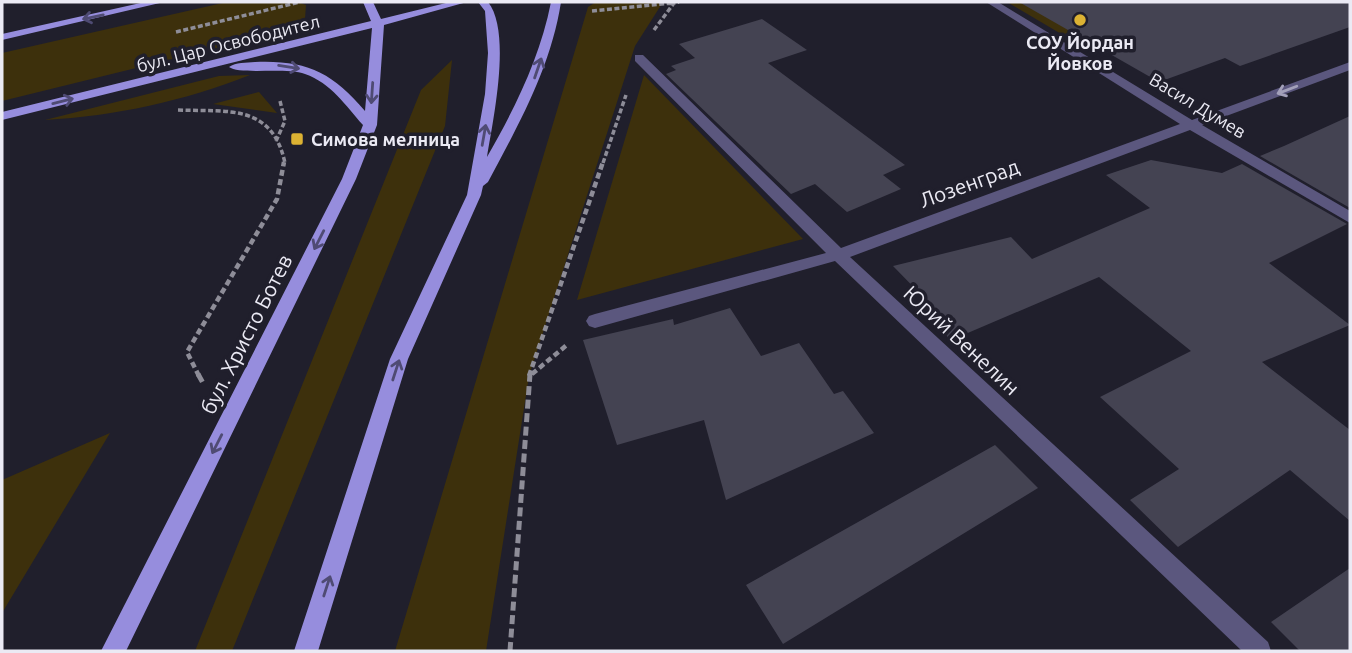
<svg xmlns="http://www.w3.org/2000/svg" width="1352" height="653" viewBox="0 0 1352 653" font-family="Ubuntu,sans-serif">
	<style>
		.green { fill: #3d300c }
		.building { fill: #444352 }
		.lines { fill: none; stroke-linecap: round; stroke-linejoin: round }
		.path-far2 { stroke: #8e8d98; stroke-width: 3.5; stroke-dasharray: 5 2.5; stroke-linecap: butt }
		.path-far1 { stroke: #8e8d98; stroke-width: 4.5; stroke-dasharray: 6 3.5; stroke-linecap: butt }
		.path { stroke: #8e8d98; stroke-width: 5; stroke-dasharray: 9 4.5; stroke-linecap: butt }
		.street { fill: #5b577e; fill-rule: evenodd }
		.primary { fill: #968ddd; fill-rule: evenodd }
		.oneway { stroke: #4f4b73 }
		.oneway2 { stroke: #a3a0b9 }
		.poi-dot { fill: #dcb233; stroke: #201f2c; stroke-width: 2.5 }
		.labels { text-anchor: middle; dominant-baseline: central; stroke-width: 7; stroke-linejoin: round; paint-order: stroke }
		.far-poi-label { font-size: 18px; font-weight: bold; fill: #ebeaf4; stroke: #201f2c }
		.far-street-label { font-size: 18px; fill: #ebeaf4; stroke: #201f2c }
		.street-label { font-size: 21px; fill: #ebeaf4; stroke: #201f2c }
	</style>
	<rect width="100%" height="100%" fill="#201f2c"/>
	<!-- green -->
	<path class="green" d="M227,2H298L306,5L305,19L266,36L2,101V53Z
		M596,2H663L635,46L529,376L486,651H395L588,7Z
		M1007,2H1177L1068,38Z
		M452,60L445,126L232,651H195L421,90Z
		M250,75C184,101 116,116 45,120L219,76Z
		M644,75L803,239L577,300Z
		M259,92L277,113L213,104Z
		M110,433L2,613V480Z"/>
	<!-- building -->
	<path class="building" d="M1019,2H1350V27L1240,66L1225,58L1159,82Z
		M762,19L807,50L768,63L905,165L883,175L901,189L847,212L815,184L791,194L666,74L676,70L671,66L695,58L679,44Z
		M1350,116V208L1260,156L1284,146Z
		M1151,160L1222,173L1242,164L1347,224L1269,263L1350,325L1262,362L1350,430V521L1290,470L1178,547L1130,500L1179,469L1100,397L1191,351L1099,277L949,341L935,309L893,266L1011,237L1032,259L1150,208L1106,175Z
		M730,308L761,356L799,343L834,394L843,391L874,433L726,500L704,420L617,445L583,340L673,319L674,325Z
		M995,445L1038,488L783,644L746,585Z
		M1350,568V651H1300L1271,622Z"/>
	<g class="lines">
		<!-- path-far2 -->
		<path class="path-far2" d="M592,11L673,3
			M654,30L674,3L679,2
			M176,32L300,2
			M178,110C227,112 272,103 285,163
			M276,141L285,121L280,101
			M603,163L626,95"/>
		<!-- path-far1 -->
		<path class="path-far1" d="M532,374L568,344
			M199,376L187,352L277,199L284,162
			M529,376L603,162"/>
		<!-- path -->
		<path class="path" d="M198,374L203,383
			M510,651L530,374"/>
		<!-- street -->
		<path class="street" d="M986,2H998L1192,120L1350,62V70L1202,125L1350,211V223L1190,130L850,257L1268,642L1271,651H1242L835,261L595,328L589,326L586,321L589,316L595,314L826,253L635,61V55H643L841,248L1180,124Z"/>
		<!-- primary -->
		<path class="primary" d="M145,2H164L2,40V34Z
			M363,2H373L381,19L450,2H467L384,25L377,125L356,179L126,651H101L342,179L363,125C346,106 331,83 305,74C286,67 239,75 229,67C236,62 246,63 255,62C306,60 332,72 365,111L372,28L2,120V112L371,21Z
			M478,2H488C512,32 493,120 487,157C515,108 540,58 551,2H561C551,67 519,124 488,182L483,186L481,195L408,359L318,651H294L390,359L467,195L485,94L488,53L485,11Z"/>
	</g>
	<!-- one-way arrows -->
	<defs><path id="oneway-shaft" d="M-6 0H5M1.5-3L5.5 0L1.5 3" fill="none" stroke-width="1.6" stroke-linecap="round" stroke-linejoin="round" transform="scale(1.75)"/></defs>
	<g class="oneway">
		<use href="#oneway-shaft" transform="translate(93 17) rotate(168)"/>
		<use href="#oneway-shaft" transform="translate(289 67) rotate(9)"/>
		<use href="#oneway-shaft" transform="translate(538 68) rotate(-71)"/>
		<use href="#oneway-shaft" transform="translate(372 93) rotate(94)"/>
		<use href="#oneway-shaft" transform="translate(63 101) rotate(-14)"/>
		<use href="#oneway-shaft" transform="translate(484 135) rotate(-80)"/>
		<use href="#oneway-shaft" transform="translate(319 240) rotate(117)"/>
		<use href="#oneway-shaft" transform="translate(396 370) rotate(-72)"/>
		<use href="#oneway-shaft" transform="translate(217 444) rotate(117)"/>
		<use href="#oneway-shaft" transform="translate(327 586) rotate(-72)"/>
	</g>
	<use class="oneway2" href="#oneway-shaft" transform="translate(1287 90) rotate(159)"/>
	<!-- markers -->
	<g class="poi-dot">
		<circle cx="1080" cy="20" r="7"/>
		<rect x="290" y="132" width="14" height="14" rx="3.5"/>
	</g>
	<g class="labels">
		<!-- far-poi labels -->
		<g class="far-poi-label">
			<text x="1080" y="42">СОУ Йордан<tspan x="1080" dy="21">Йовков</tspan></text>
			<text x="311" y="139" text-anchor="start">Симова мелница</text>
		</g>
		<!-- far-street labels -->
		<g class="far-street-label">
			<text transform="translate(228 43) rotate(-14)">бул. Цар Освободител</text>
			<text transform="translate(1198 105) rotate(31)">Васил Думев</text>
		</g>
		<!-- street labels -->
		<g class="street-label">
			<text transform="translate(969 183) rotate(-20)">Лозенград</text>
			<text transform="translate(246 334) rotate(-63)">бул. Христо Ботев</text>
			<text transform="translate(962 340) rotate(43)">Юрий Венелин</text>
		</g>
	</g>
	<!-- border -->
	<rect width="1352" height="653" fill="none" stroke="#ebeaf4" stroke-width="7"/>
</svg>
